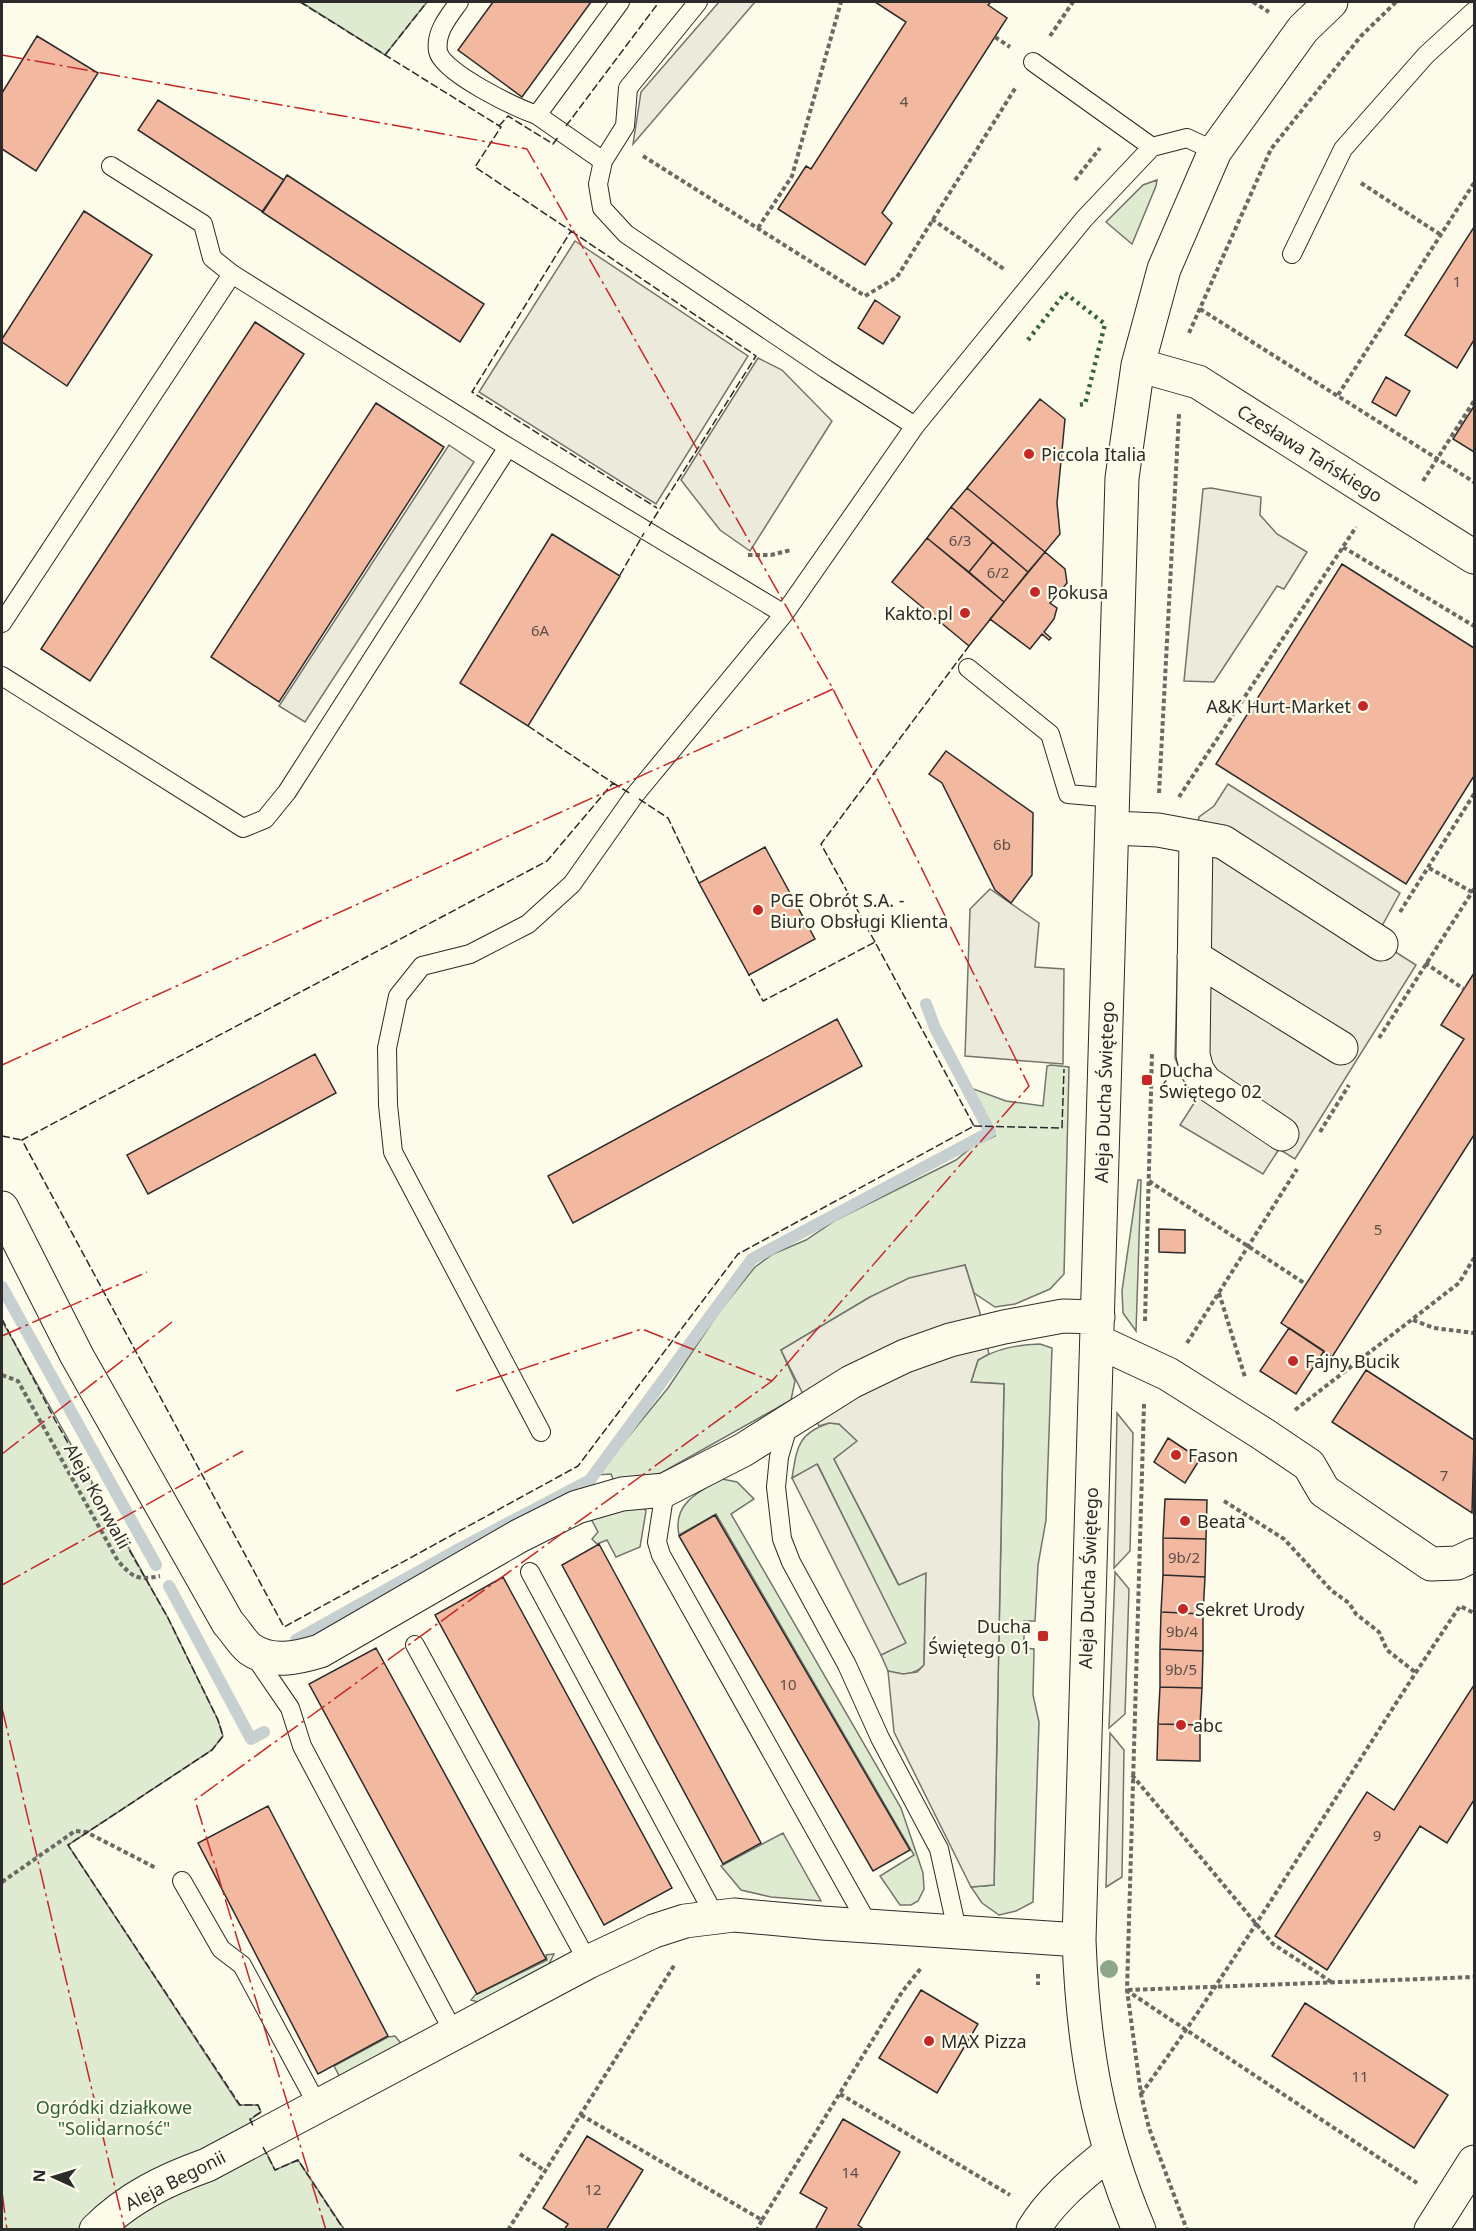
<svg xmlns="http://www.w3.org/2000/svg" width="1476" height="2231" viewBox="0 0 1476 2231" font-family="'Noto Sans',sans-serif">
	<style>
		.green { fill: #deebd1; stroke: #74746e; stroke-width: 1.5 }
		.parking { fill: #eceadb; stroke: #74746e; stroke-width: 1.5 }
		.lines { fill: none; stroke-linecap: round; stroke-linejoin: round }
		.stream { stroke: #c7d0d0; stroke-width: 12 }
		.building { fill: #f2b8a0; stroke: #2b2b2b; stroke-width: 1.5 }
		.lane-casing { stroke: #2b2b2b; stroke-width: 20 }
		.street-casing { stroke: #2b2b2b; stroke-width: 35 }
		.path { stroke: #6a6964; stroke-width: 4; stroke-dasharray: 4.5 3; stroke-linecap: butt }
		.lane { stroke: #fdfbea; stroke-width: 18 }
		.street { stroke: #fdfbea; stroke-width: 33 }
		.hedge { stroke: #34623c; stroke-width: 4.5; stroke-dasharray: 3 4.5; stroke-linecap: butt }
		.fence { stroke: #2b2b2b; stroke-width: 1.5; stroke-dasharray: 8 3; stroke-linecap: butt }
		.power { stroke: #c62828; stroke-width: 1.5; stroke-dasharray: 21 4.5 3 4.5; stroke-linecap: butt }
		.tree { fill: #8ea78a }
		.poi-dot { fill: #c62828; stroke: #fdfbea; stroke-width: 2 }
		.labels { text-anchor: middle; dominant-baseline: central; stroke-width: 4.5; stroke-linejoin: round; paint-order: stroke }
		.number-label { font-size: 15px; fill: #5d4e48 }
		.street-label { font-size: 18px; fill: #2b2b2b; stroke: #fdfbea }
		.poi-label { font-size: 18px; fill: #2b2b2b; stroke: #fdfbea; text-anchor: start }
		.park-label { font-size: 18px; fill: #34623c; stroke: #fdfbea }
	</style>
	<rect width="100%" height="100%" fill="#fdfbea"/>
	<!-- green -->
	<path class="green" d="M301,2H427L385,55Z
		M1157,180L1156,186L1132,244L1106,222L1143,185Z
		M1051,1065L1069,1067L1064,1274L1050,1289L1015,1304L995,1307L974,1293L965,1265L870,1297L781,1350L795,1381L791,1400L661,1473L615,1484L611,1474L597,1475L668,1388L719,1312L755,1267L773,1254L806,1240L836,1220L956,1160L973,1146L995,1136L971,1088L1006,1101L1043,1106L1047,1066Z
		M1138,1180H1141L1136,1331L1123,1313L1122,1291Z
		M2,1321L168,1618L218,1720L223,1736L212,1750L68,1845L239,2105H258L261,2112L250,2120L275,2170L298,2160L344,2229H2Z
		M1040,1344L1052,1348L1046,1520L1038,1565L1035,1621H1024V1648L1034,1649L1033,1695L1039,1722L1033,1902L1016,1911L999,1915L982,1903L971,1887L994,1885L1004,1384L971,1382L978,1360C998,1348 1017,1345 1040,1344Z
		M829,1423L839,1424L858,1441L834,1459L898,1584L926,1572L924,1665C915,1675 901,1676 888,1671L881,1655L905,1643L818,1465L792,1478C797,1448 797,1434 829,1423Z
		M722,1479L737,1482L754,1499L731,1514L901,1808L923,1873L924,1889L918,1901L911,1905H900L880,1876L914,1855L716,1514L679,1535C672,1504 699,1491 722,1479Z
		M641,1504L646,1511L640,1547L616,1557L607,1540L597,1544L592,1539L598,1532L590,1517Z
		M783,1833L821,1901L771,1897L741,1890L721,1866Z
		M554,1954L548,1966L478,2002L471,2000L475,1995L547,1960L546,1955Z
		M395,2036L404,2047L342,2081L334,2066L388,2037Z"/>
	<!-- parking -->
	<path class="parking" d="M719,2H755L633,144L641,92Z
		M575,241L748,356L656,504L479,392Z
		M758,358L782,370L832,421L750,551L720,530L681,480Z
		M449,445L474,462L305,722L279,706Z
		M1211,488L1261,497L1260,515L1277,534L1307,552L1284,589L1277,586L1214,682L1184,681L1203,489Z
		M1228,784L1400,893L1382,926L1383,944L1416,965L1295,1159L1279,1149L1263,1174L1180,1125L1198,1097L1187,1086L1175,1058L1180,870L1196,837L1199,817L1214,806Z
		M990,889L1039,923L1035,967L1064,969L1063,1064L965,1056L970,909Z
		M965,1265L980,1313L989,1354L978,1360L971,1382L1004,1384L994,1885L971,1887L894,1732L888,1671L903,1674L917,1672L924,1665L926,1573L899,1585L834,1459L857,1441L839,1424L829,1423L819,1426L781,1350L870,1297L909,1278Z
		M1117,1413L1133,1433L1130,1551L1114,1568Z
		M817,1464L906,1643L881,1655L792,1478Z
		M1115,1572L1129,1589L1125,1714L1109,1728Z
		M1110,1733L1124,1750L1122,1877L1106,1887Z"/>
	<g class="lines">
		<!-- stream -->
		<path class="stream" d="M2,1287L156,1565
			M169,1586L251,1739L264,1732
			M296,1640L459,1549L590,1480L752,1259L990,1132L935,1028L926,1004"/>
	</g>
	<!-- building -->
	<path class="building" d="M493,2H591L522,97L458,50Z
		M875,2H991L988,5L1007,18L882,213L892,223L865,265L778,209L806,166L811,169L906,22Z
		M37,36L98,73L36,171L2,149V93Z
		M158,100L284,180L263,212L138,130Z
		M287,175L484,304L460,342L262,212Z
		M84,211L152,255L67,386L2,342V339Z
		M1474,227V340L1457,368L1405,335Z
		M875,300L900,317L883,344L858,328Z
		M255,322L304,354L90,681L41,649Z
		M1386,377L1410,391L1396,416L1372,402Z
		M1040,399L1065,419L1057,503L1060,534L1045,552L967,488Z
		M376,403L444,447L279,702L211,657Z
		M1474,406V452L1453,439Z
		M967,488L1045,552L1028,572L951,507Z
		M951,507L993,542L969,572L927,538Z
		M552,534L620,576L528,726L460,683Z
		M927,538L1004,602L969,646L892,582Z
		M993,542L1028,572L1004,602L969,572Z
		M1045,552L1065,569L1067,583L1050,603L1057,608L1054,619L1044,632L1051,638L1049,640L1042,634L1030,649L990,619Z
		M1342,564L1474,648V776L1406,884L1216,764Z
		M946,751L1033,813L1032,875L1011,903L995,890L942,783L929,774Z
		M765,847L815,939L749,975L699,883Z
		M1474,973V1135L1332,1357L1281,1323L1464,1039L1441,1025Z
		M837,1019L862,1066L573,1223L548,1176Z
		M315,1054L336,1093L148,1194L127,1155Z
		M1159,1229L1185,1230V1253L1159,1252Z
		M1289,1328L1324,1351L1296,1394L1260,1371Z
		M1366,1370L1474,1440L1472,1513L1332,1422Z
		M1168,1438L1200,1459L1185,1483L1154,1462Z
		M1165,1499L1207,1500L1206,1539L1163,1538Z
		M715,1515L910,1850L873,1871L679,1536Z
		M1163,1538L1206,1539L1205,1577L1163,1575Z
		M599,1544L761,1843L723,1864L562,1565Z
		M1163,1575L1205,1577L1203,1614L1161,1612Z
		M503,1577L672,1888L604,1925L435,1615Z
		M1161,1612L1203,1614V1651L1160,1649Z
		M376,1648L546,1959L477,1994L309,1684Z
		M1160,1649L1203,1651L1202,1688L1160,1687Z
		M1474,1685V1800L1447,1843L1420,1826L1327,1970L1275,1936L1367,1792L1394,1810Z
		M1160,1687L1202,1688L1200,1725L1158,1724Z
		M1158,1724L1200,1725V1761L1157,1760Z
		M268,1806L388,2036L318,2074L198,1843Z
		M921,1990L978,2024L937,2093L879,2058Z
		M1305,2003L1448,2095L1414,2148L1272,2056Z
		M843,2119L900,2152L858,2225L865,2230H815L827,2208L800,2193Z
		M587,2136L643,2170L606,2230H564L568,2224L543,2208Z"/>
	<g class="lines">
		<!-- lane casing -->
		<g class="lane-casing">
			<path id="lane" d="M459,2C449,16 435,32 438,51C442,73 517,108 537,115
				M698,2L628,88L625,126L603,161L598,184L602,208L626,234L826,369L915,426
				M1033,62L1152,147
				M603,161L537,115L620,2
				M111,166L203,224L212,258L232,274
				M1292,254L1343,149L1426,55L1474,11
				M2,623L232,274L508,447L784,614
				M968,668L1050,734L1068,794L1114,798
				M2,676L243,828L265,819L287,792L508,447
				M789,1423L779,1457L776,1487L782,1539L791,1562L847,1665L880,1738L939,1849L957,1930
				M541,1432L393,1152L388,1105L387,1048L398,996L422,966L470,954L528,924L572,884L634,796L784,614L915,426L1084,219L1152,147L1187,138L1215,151
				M665,1490L657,1542L661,1555L869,1926
				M530,1572L715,1916
				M415,1645L588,1962
				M253,1654L290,1708L302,1746L454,2033
				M182,1881L221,1949L242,1965L318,2106"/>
		</g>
		<!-- street casing -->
		<g class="street-casing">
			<path id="street" d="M1138,365L1198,382L1474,557
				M1113,828L1158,830L1223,842L1381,944
				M1196,837L1193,1055L1197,1070L1205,1082L1282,1134
				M1194,957L1341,1048
				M2,1208L77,1356L228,1623C235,1630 242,1643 250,1649C271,1664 297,1658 320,1651L519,1536L577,1507L622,1494L665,1490L743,1450L851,1382L905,1356L950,1340L1004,1327L1063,1316L1098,1317
				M1097,1341L1168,1374L1263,1434L1309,1465L1324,1491L1431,1564L1457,1563L1474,1555
				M96,2230C128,2198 165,2180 207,2165L588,1962L654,1931L685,1921L734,1915L822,1923L1079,1940
				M1033,2230C1052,2198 1082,2175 1110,2152
				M1139,2230C1097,2130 1083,2047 1079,1940L1122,478L1138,365L1164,269L1215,151L1303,29L1331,2
				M1431,2230L1474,2162"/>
		</g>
		<!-- path -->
		<path class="path" d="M1253,2L1269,12
			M1050,36L1073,2
			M995,37L1010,47
			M643,156L865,296L897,277L1016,87
			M1075,180L1100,148
			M1361,183L1441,235
			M932,219L1004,269
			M758,228L792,176L841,2
			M1200,309L1474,482
			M1189,333L1271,149L1361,36L1396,2
			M1338,395L1474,183
			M1423,481L1474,401
			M1343,547L1474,626
			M748,555H771L791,550
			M1159,793L1179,414
			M1179,797L1356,527
			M1429,868L1472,892
			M1400,912L1474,794
			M1425,963L1464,989
			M1379,1038L1474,889
			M1320,1132L1349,1085
			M1149,1181L1304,1283
			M1219,1293L1245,1377
			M1413,1320L1434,1328L1474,1333
			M1145,1321L1152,1053
			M1187,1343L1297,1169
			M2,1375L18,1381L118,1561C133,1577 136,1581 160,1576
			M1144,1404L1127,1990L1141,2094L1149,2128L1187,2230
			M1295,1410L1459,1283L1474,1258
			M1224,1501L1284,1539L1332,1591L1349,1603L1356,1614L1379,1632L1387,1650L1415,1672
			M1132,1775L1273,1944L1333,1983
			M2,1882L75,1831L86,1832L156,1868
			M1038,1974V1985
			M1126,1990L1417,2183
			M1128,1990L1474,1977
			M840,2094L1010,2195
			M1141,2094C1255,1936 1351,1767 1460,1606L1474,1613
			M581,2115L762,2220L757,2230
			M520,2154L545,2171
			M762,2220L902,1992L921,1968
			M508,2230L675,1964"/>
		<!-- lane -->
		<use href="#lane" class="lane"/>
		<!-- street -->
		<use href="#street" class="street"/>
		<!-- hedge -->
		<path class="hedge" d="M1028,340L1065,293L1105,324L1085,404L1077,405"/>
		<!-- fence -->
		<path class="fence" d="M300,2L501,127L475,167L571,231L472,392L657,508
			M385,55L427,2
			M499,126L508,116L553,144L559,136
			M566,126L659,2
			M571,231L756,356L649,526
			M620,575L644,533
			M528,726L613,783L547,861L22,1140L284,1627L578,1466L738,1254L974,1126L875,942L763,1001L749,975
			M613,783L631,794
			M639,799L668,818L699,883
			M875,942L821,844L969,646
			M974,1126L1062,1128L1064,1069
			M2,1136L22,1140
			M2,1319L55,1420L168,1618L218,1720L223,1736L212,1750L68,1845L240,2105H258L261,2112L250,2119L253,2126
			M263,2147L275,2170L298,2160L344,2230"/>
		<!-- power -->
		<path class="power" d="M2,55L527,149L833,689L1029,1086L772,1381L195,1800L326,2230
			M2,1065L833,689
			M2,1336L147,1272
			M456,1391L642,1329L772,1381
			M2,1454L172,1322
			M2,1585L243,1451
			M2,1708L125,2230
			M2,2192L7,2230"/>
	</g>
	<!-- trees -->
	<circle class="tree" cx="1109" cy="1969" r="9"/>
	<!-- markers -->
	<g class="poi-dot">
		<circle cx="1029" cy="454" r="6"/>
		<circle cx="1035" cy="592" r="6"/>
		<circle cx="965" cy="613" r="6"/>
		<circle cx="1363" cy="706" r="6"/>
		<circle cx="758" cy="910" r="6"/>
		<rect x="1141" y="1074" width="12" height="12" rx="3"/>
		<circle cx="1293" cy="1361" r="6"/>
		<circle cx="1176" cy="1455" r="6"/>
		<circle cx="1185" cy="1521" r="6"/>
		<circle cx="1183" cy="1609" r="6"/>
		<rect x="1037" y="1630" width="12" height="12" rx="3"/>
		<circle cx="1181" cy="1725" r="6"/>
		<circle cx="929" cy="2041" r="6"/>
	</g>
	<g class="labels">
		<!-- number labels -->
		<g class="number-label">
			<text x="904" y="101">4</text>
			<text x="1457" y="281">1</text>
			<text x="960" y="540">6/3</text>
			<text x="998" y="572">6/2</text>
			<text x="540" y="630">6A</text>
			<text x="1002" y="844">6b</text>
			<text x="1378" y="1229">5</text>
			<text x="1444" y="1475">7</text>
			<text x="1184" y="1557">9b/2</text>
			<text x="1182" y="1631">9b/4</text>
			<text x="1181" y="1669">9b/5</text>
			<text x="788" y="1684">10</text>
			<text x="1377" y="1835">9</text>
			<text x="1360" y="2076">11</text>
			<text x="850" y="2172">14</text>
			<text x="593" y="2189">12</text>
		</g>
		<!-- street labels -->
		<g class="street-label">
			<text transform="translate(1310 453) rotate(32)">Czesława Tańskiego</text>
			<text transform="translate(1104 1092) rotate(-88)">Aleja Ducha Świętego</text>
			<text transform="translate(98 1496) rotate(61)">Aleja Konwalii</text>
			<text transform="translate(1088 1578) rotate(-88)">Aleja Ducha Świętego</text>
			<text transform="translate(175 2180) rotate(-27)">Aleja Begonii</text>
		</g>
		<!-- poi labels -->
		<g class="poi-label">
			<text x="1041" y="454">Piccola Italia</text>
			<text x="1047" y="592">Pokusa</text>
			<text x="953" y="613" text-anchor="end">Kakto.pl</text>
			<text x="1351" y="706" text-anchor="end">A&amp;K Hurt-Market</text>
			<text x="770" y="900">PGE Obrót S.A. -<tspan x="770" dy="21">Biuro Obsługi Klienta</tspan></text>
			<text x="1159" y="1070">Ducha<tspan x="1159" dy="21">Świętego 02</tspan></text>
			<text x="1305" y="1361">Fajny Bucik</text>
			<text x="1188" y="1455">Fason</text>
			<text x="1197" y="1521">Beata</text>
			<text x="1195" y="1609">Sekret Urody</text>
			<text x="1031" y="1626" text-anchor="end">Ducha<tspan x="1031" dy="21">Świętego 01</tspan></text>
			<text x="1193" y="1725">abc</text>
			<text x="941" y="2041">MAX Pizza</text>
		</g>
		<!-- park labels -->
		<g class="park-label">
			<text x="114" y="2107">Ogródki działkowe<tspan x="114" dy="21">"Solidarność"</tspan></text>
		</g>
	</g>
	<!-- border -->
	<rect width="1476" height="2231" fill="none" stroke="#2b2b2b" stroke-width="6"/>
	<!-- north arrow -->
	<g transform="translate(54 2177) rotate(274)" stroke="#fdfbea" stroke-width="4.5" paint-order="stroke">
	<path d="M0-4.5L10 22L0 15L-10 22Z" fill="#2b2b2b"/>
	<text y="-9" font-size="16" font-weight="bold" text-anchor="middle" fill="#2b2b2b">N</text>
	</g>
</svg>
